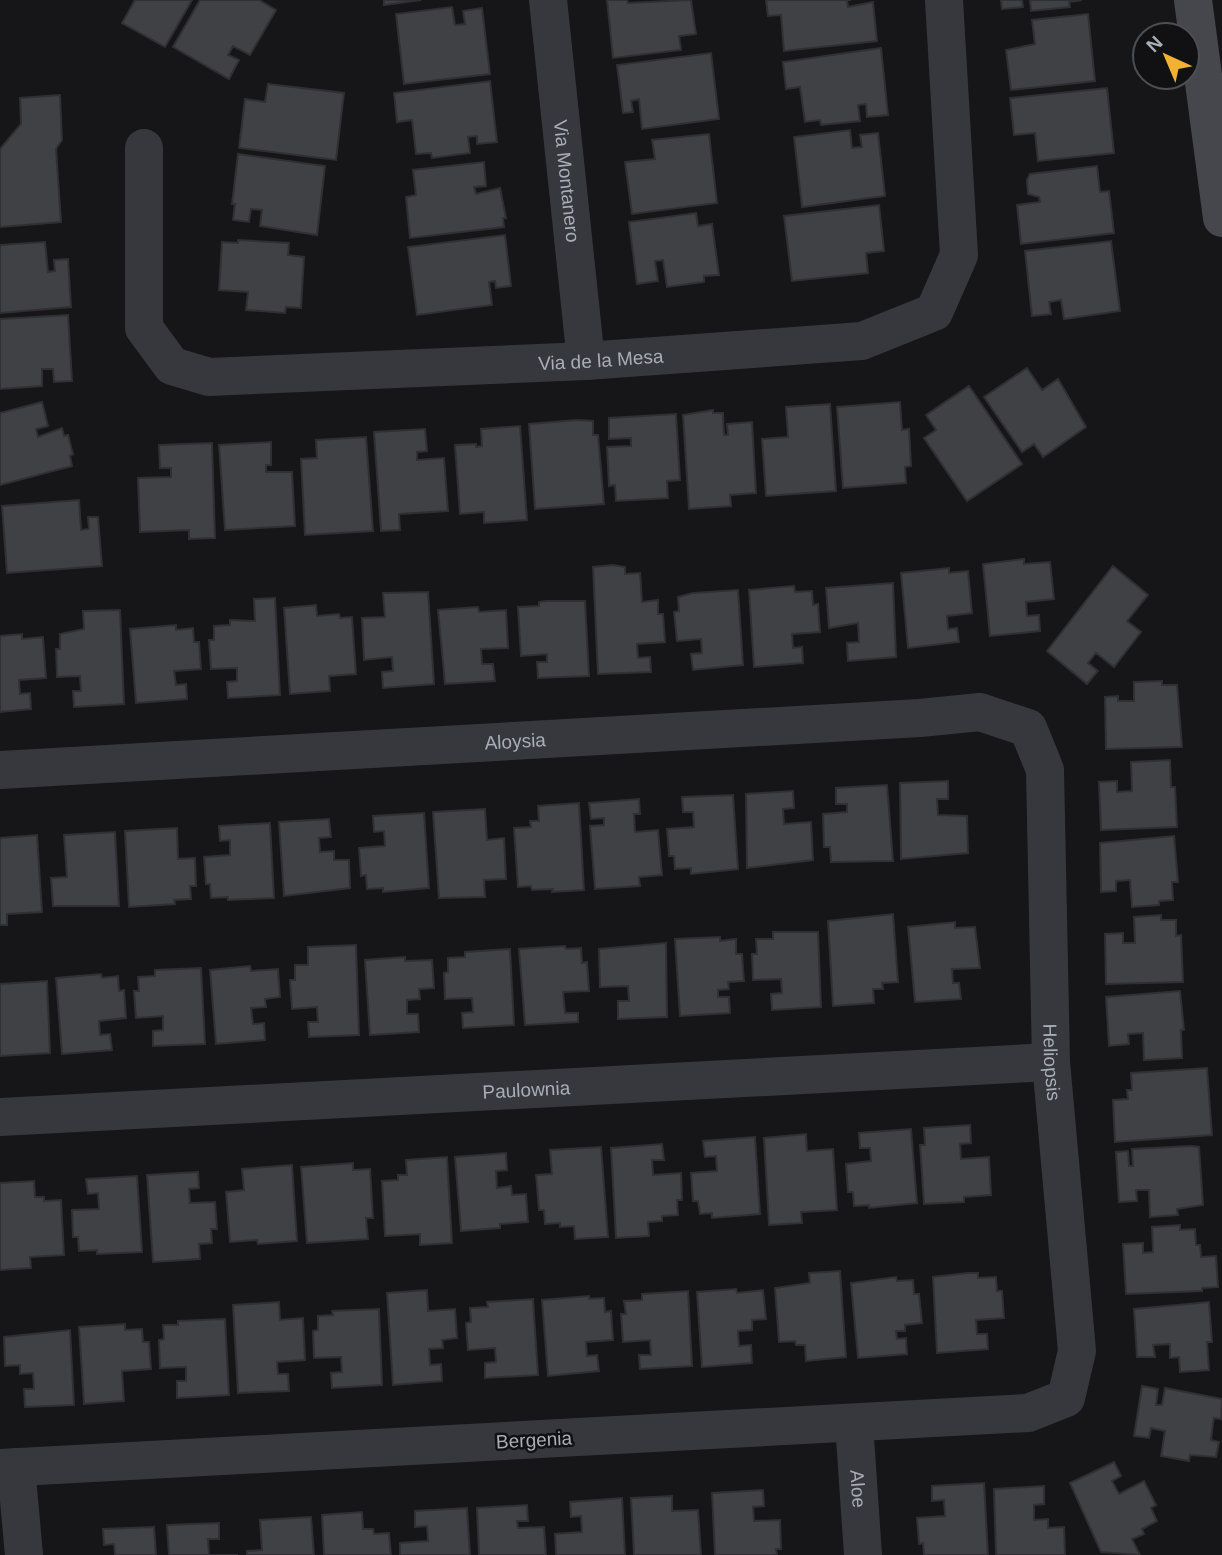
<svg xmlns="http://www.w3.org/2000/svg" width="1222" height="1555" viewBox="0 0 1222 1555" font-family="Helvetica,sans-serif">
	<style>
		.building { fill: #404145; stroke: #303034; stroke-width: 2 }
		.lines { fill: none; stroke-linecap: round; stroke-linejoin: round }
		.minor { stroke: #37383d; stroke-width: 38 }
		.secondary { stroke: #45474d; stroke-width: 38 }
		.labels { text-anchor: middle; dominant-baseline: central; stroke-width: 5; stroke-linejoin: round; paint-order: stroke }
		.street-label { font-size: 19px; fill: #a8adb8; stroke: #111113 }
	</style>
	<rect width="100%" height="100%" fill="#161618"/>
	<!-- building -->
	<path class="building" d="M135,0H192L165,47L122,23Z
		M200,0H259L276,10L250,55L233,46L228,55L239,60L229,79L173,47Z
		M384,0H421L384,5Z
		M607,0H627L628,3L691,0L696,34L679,36L681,50L613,58Z
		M766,0H851H847L848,7L873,2L877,41L784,51L781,15L768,16Z
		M1001,0H1022L1023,7L1002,9Z
		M1030,0H1082L1069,2L1070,7L1031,11Z
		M452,7L455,25L465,24L463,11L482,8L490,74L404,84L396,14Z
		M1088,14L1095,81L1011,90L1006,50L1035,44L1032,20Z
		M881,48L888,115L867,117L866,104L858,105L860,121L821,125L820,120L805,122L800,87L786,89L783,62Z
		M711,53L719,119L642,129L639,99L631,101L633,112L623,113L617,65Z
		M490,81L497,142L477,144V136L468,137L470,153L432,158L431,153L416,154L412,120L397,122L394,93Z
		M268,84L344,93L336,160L239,148L245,99L265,102Z
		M1107,88L1114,153L1038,161L1035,133L1014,135L1010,98Z
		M60,95L62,140L56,149L61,222L0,227V149L21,124L20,98Z
		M850,130L852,148L862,147L860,135L878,133L885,196L802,207L794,137Z
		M709,134L717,203L632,214L625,162L655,159L652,140Z
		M238,154L325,166L317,235L260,226L262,210L251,209L249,222L233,220L235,204H232Z
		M484,162L486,186L474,187L476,194L500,188L506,218H503L504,227L410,238L406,197L416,195L413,170Z
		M1097,166L1100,192L1109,191L1114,233L1021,244L1017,205L1040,202L1039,197L1028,194L1027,180L1030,174Z
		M879,205L884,251L866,253L868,273L792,281L784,216Z
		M696,213L698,226L712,224L719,275L704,276V282L667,287L663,260L655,261L658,281L637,284L629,222Z
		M505,235L511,286L496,288L495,281L489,282L492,305L417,315L408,247Z
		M238,240L289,243L288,255L304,257L301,308L286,307L285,313L246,310L248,292L219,290L222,242L238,243Z
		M1111,241L1120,311L1064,319L1061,300L1049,302L1051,314L1032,316L1025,251Z
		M45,242L48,272L55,271L54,260L68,259L71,307L0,313V245Z
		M68,315L72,381L54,382L53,369H42V386L0,389V319Z
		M1027,368L1042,390L1058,379L1086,427L1043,457L1034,444L1022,452L984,397Z
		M969,386L1022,464L967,501L924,438L936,430L926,415Z
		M42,402L48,426L36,429L38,437L62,428L64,436L68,435L73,454L70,456L72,466L0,485V413Z
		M900,402L902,430L909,429L911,466L905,467L906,483L843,488L837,407Z
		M830,404L836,491L766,496L762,439L788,437L786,407Z
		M713,410V413H723L724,435H728L727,424L752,422L756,493L730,495L731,506L689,509L683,415Z
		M676,414L680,480L667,481L668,498L616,501L615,485L609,486L607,447L631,446V438L609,439V418Z
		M577,420L593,421V435H598L604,504L535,509L529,424Z
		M520,426L527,520L484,523V512L460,514L455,445L476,444V447L482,446L481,429Z
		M425,429L427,451L417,452V460L444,458L448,511L399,514L400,530L381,531L374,432Z
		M366,437L373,531L305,535L301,459L317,458L316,440Z
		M271,442V465H266V472H292L295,526L225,530L219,445Z
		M212,443L215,538L189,539V530L140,532L138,478L171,477V468H160L159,445Z
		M79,500L81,530L89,529L88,517H98L102,566L7,573L2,506Z
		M1024,559V564L1050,562L1054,599L1026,602L1027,616L1039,615L1040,631L990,636L983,564Z
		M613,565L625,567V574L640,573L642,602L658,600V614H663L665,642L637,644L638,658L650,657L651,672L598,674L593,567Z
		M1113,566L1148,595L1127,621L1141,632L1114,667L1096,653L1088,663L1098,671L1087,684L1047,651Z
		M949,568V573L968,571L972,613L947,616L948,629L957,628L959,642L908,648L901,573Z
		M893,583L896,657L848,661L847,643L859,642L858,623L829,628L826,588Z
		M794,586L795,592L812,591L813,605L818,604L820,632L792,634L793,648L802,647L803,663L754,667L749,590Z
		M738,590L743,665L693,670L691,654L702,653L701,639L677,641L674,612L679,611L678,597L693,593Z
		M428,592L434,684L383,688L382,672L393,671L392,657L364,660L362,618L385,617L383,593Z
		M275,598L280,695L228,698L227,682L237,681V668L211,669L209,640H214V626L230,625V620L255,621L254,599Z
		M546,601H585L589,676L538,678L537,662H547V654L521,656L518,607L539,606V602Z
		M316,605L317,616L339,614L340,618L352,617L356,674L329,676L330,691L290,694L284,608Z
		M478,607L479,612L506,610L508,648L481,649L482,664H493L495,681L445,684L438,610Z
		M120,610L124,704L74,707L73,691H81L80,676L57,677L56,649H60V634L84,629L83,611Z
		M176,625V630L193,628L194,642H199L201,669L174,671L176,685L186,684L187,699L136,703L130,629Z
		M22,634V639L43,637L46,678L19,680L20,694L30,693L31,709L0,712V636Z
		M1162,681V685H1177L1182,747L1106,749L1105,697L1118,696V701H1134V682Z
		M1170,760L1171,787H1175L1177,827L1101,830L1099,782L1117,781V792L1132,791L1131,762Z
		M948,781V799H937L938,815L967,816L968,853L901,859L900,783Z
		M887,785L893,861L831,862L830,847H824L823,814L847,812V804H836V788Z
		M793,791L794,808L783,809L784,824L811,822L813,860L747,868L746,794Z
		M733,795L738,869L691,874V868L675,869L674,856H669L667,829L694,827L693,812H683L682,797Z
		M639,799L640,814H634L635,832L658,830L662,875L639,877L640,886L595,889L590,826L604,825V818L591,819L589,803Z
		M579,803L584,890L552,892L553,889L532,890L531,886L518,887L514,828L531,827L530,821H539L538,806Z
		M485,809L487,840L504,838L506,879L484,880L485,897L439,898L433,812Z
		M424,813L429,888L383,892V888L367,889L366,875L361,876L359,848L385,846L384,831L374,832L373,816Z
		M329,819L331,837L319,838L320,852L334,851V860H349L350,888L284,896L279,822Z
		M270,823L274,898L228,900V897L211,898L210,884H206L204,857L230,855V840L220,841L219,826Z
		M177,828L178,859L195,858L196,886H190L191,899L174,900L175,904L129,907L125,831Z
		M115,832L119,906H53L51,878L67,877L64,835Z
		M37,835L42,912L7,914V925H0V838Z
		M1174,836L1178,882H1172L1173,900L1159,901V905L1132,907L1130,880L1116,881V891L1101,892L1100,843Z
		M893,914L898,982L882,983L883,989H873L874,1003L833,1006L828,921Z
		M1161,915V920H1176V936L1181,935L1183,982L1106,984L1105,934L1123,933V943H1135L1134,917Z
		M955,922V928L975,927L980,968L952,969L953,983H959L961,999L915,1002L908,927Z
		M773,932H818L821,1007L772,1010L771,994L782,993L781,979L753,980L752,954H757L756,939H773Z
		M720,937V941L736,939V954H742L744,981L728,982L729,989L718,990V997H729L730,1013L680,1016L675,939Z
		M666,943L667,1017L618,1019V1001H629L628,986L600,987L599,949Z
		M356,945L359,1035L309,1037L308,1022H318L317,1007L292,1009L290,980H295V965H308V947Z
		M565,946L566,949L581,948L582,963L587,962L589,991L563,992L565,1013H578V1022L525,1025L519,949Z
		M510,949L514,1025L463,1028L462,1013L473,1012L472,998L445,999L444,973L448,972V958L465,957V952Z
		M405,957V961L432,960L434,988L419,989L420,999L407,1000V1014H418L419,1032L370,1035L365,960Z
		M250,966L251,971L278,969L280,997L265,999L266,1007L251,1008L253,1024L264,1023L265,1040L216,1044L210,970Z
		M201,968L205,1044L153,1046V1031L163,1030V1016L136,1018L134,991H139L138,977L155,976V970Z
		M101,974L102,978L118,976L119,991L124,990L126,1018L99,1021L100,1035L110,1034L112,1050L62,1054L56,978Z
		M47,981L50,1053L0,1056V984Z
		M1180,991L1184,1030H1181L1182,1058L1144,1060L1143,1033L1128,1034L1129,1044L1109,1046L1106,997Z
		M1207,1068L1212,1135L1115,1142L1113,1100L1128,1099L1127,1090H1132L1131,1073Z
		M970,1125L971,1143L960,1144L961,1159L989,1157L991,1195L964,1197V1202L924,1204L920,1145H925L924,1128Z
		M911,1129L917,1203L869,1208V1205L854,1206L853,1192H848L846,1164L871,1161L870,1148H860L859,1133Z
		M806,1134L807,1151L833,1149L837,1210L801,1212L802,1223L769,1225L764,1138Z
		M755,1137L760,1214L712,1218V1213L700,1214L698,1201H693L691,1173L717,1171L716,1156L705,1157L703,1141Z
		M662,1144L664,1160H652L653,1175L681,1173L682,1200H677L678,1215L662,1216V1221L648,1222L649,1236L616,1238L611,1148Z
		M1191,1146L1199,1147L1203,1205L1177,1209L1178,1215L1150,1217L1149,1190H1136L1137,1201L1119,1202L1116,1152L1128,1151L1129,1166H1133L1132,1149Z
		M601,1147L608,1237L575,1239L574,1226L560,1227V1223L545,1224L544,1210H539L536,1175L552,1174L550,1150Z
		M506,1153L507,1170L496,1171L497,1188L511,1186L512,1195L526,1194L528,1222L500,1224V1228L461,1231L455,1157Z
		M447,1157L452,1243L420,1245V1234L385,1236L382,1181L398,1180V1175H407L406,1160Z
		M353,1163V1170L370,1169L373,1218H366L368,1239L307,1243L301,1167Z
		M292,1165L297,1241L258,1244L257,1240L230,1242L226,1192L244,1190L242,1169Z
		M198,1172L199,1188L189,1189L190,1203L215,1202L217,1229H211L212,1243L199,1244L200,1259L153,1262L147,1175Z
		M137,1176L142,1252L97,1254V1250L79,1251L78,1237H73L72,1210L99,1209L98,1193L88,1194L86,1179Z
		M34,1181L35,1197H44V1201L61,1200L64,1255L30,1257L31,1268L0,1270V1183Z
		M1180,1225V1230L1195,1229L1196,1245H1200L1201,1257L1216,1256L1218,1287L1202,1288V1291L1126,1294L1123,1244L1143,1243V1253L1153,1252L1152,1227Z
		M840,1271L846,1357L806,1361L805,1345H796L795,1341L779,1342L775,1288L810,1283L809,1273Z
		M968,1273H978V1278L996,1277L997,1291H1002L1004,1318L976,1320L977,1334H987L988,1349L937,1353L933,1277Z
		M896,1277L897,1281L913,1280L914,1294H919L922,1323L905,1325V1331H896L897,1339L906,1338L907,1354L858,1358L851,1283Z
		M736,1289L737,1293L763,1290L766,1319L752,1320V1330L738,1331L739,1346L751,1345L752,1363L702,1367L697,1292Z
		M427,1290L428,1311L455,1309L457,1338L442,1340L443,1348L429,1349L430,1365L441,1364L442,1381L393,1385L387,1293Z
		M688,1291L692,1366L640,1369L639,1355H651L650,1340L623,1342L621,1314H626L624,1301L642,1300V1294Z
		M589,1296V1299L604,1298L605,1312L611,1311L613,1340L586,1342L587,1356L597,1355L599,1371L548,1376L542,1300Z
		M533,1299L538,1375L485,1378V1363L496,1362L495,1348L468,1350L466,1323L471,1322L470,1308L488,1307L487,1302Z
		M279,1302L280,1320L303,1318L305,1360L277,1362L278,1374H288L289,1391L238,1393L233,1305Z
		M1209,1302L1212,1342H1207L1209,1370L1180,1372L1179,1357L1170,1358V1344L1153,1345L1155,1357H1137L1134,1309Z
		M379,1309L382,1385L332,1388L331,1373L342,1372L341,1357L314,1358L313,1331L318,1330V1316L333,1315L332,1311Z
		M225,1319L229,1395L177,1398V1381H186V1367L160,1368L159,1340L164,1339L163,1325H178V1321Z
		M125,1324V1330L142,1329L143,1342H149L151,1369L122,1371L124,1401L84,1404L79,1327Z
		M70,1330L74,1405L25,1407L24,1389H34L33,1373L20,1374V1365L5,1366L4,1337Z
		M1142,1386L1158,1389L1156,1405H1162L1165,1388L1222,1399L1221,1419L1214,1418L1213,1423L1211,1440L1219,1442L1216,1457L1190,1455L1189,1461L1161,1456L1165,1431L1151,1428L1149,1438L1134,1436Z
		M1114,1462L1121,1476L1112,1481L1119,1494L1144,1481L1156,1505L1151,1508L1157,1521L1142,1529L1144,1534L1132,1539L1140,1555L1101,1552L1070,1483Z
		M984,1483L988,1555H924L923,1543L919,1544L917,1518L945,1516L944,1500L932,1501V1486Z
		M1044,1486V1504L1034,1505V1520L1048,1519V1528L1064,1527L1065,1555H996L994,1489Z
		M763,1490L764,1506L753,1507L754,1521L780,1520L781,1549H776L777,1555H715L712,1493Z
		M672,1496V1511L698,1510L701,1555H634L631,1498Z
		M622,1498L625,1555H556L555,1534L582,1532L581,1516L571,1517L570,1502Z
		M527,1505L528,1521H517L518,1528L544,1527L546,1555H479L477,1508Z
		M467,1508L470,1555H400V1543L428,1541L427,1526L415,1527V1511Z
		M362,1512L363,1529H373L374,1534L389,1533L391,1555H324L322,1515Z
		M311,1517L314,1555H247V1551L262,1550L260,1520Z
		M219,1523V1539H208L209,1555H238H169L167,1525Z
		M154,1527L156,1555H115L114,1544L104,1545L103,1529Z"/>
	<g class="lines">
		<!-- minor -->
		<g class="minor">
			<path id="s1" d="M548,0L586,361"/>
			<path id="s2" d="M144,148V328L172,366L209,377L586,361L862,341L934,312L959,255L944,0"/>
			<path id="s3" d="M0,770L920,718L980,712L1028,728L1045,770L1051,1062L1077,1351L1066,1398L1028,1413L0,1468"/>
			<path id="s4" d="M0,1117L1051,1062"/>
			<path id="s5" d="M854,1423L863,1555"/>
			<path d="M16,1467L24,1555"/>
		</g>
		<!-- secondary -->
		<path class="secondary" d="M1193,0L1222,218"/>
	</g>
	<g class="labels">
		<!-- street labels -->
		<g class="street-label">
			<text stroke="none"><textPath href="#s1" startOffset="182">Via Montanero</textPath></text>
			<text stroke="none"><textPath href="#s2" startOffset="658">Via de la Mesa</textPath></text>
			<text stroke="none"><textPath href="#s3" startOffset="516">Aloysia</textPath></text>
			<text stroke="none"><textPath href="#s3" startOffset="1370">Heliopsis</textPath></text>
			<text stroke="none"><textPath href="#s4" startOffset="527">Paulownia</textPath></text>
			<text transform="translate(534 1440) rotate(-3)">Bergenia</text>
			<text stroke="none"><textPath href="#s5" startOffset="66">Aloe</textPath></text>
		</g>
	</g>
	<!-- north arrow -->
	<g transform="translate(1166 56) rotate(316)"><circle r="33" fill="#111113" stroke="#4d4f55" stroke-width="2"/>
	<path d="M0-5L12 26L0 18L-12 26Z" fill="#f2b134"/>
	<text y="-10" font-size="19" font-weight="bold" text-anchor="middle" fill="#a8adb8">N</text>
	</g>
</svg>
